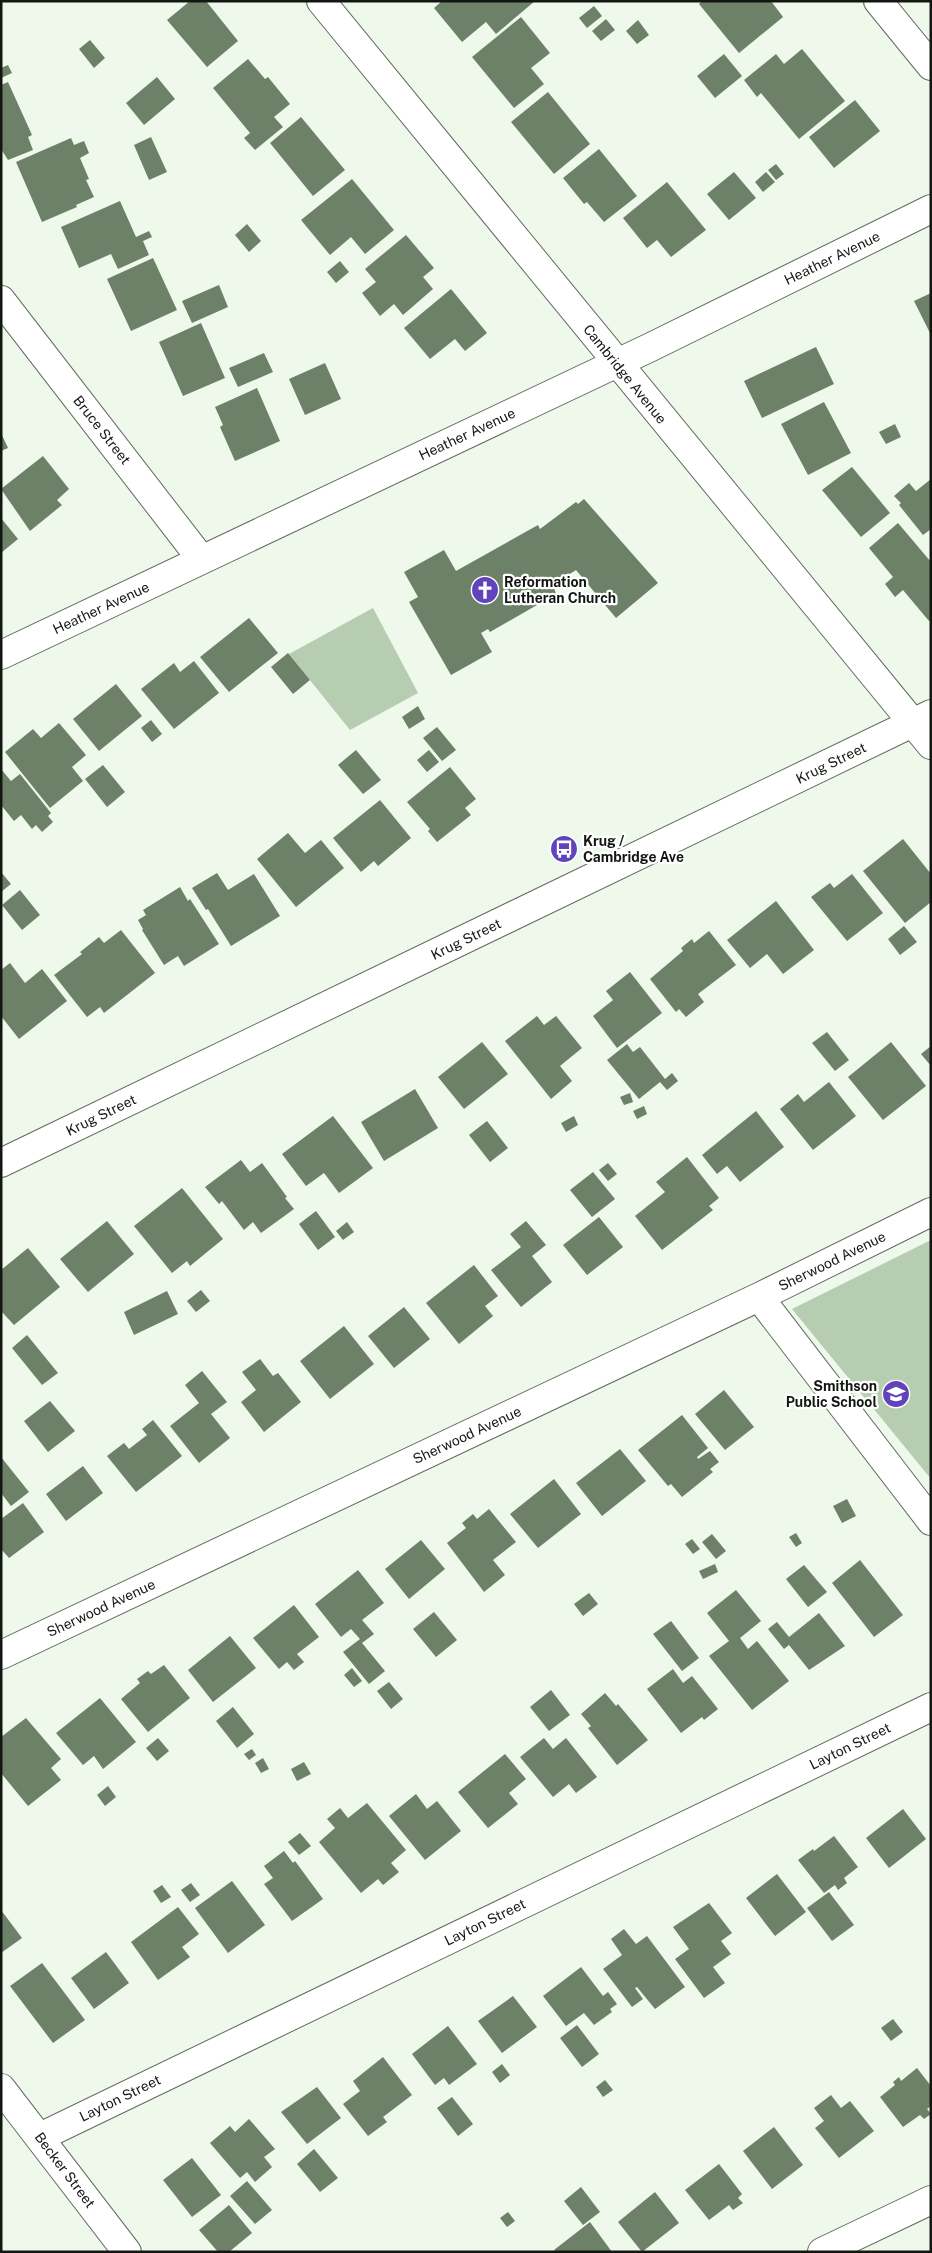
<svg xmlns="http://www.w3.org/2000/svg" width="932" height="2253" viewBox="0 0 932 2253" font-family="'Public Sans',sans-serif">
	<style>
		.green { fill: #b7cdb1 }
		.building { fill: #6c8167 }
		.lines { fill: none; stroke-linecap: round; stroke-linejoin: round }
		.minor-casing { stroke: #636b61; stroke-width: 30 }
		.minor { stroke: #fff; stroke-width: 28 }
		.labels { text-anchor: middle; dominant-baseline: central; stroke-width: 4.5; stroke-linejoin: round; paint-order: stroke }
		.street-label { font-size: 14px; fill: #131712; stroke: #fff }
		.poi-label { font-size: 14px; font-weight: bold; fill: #131712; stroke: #fff; text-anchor: start }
	</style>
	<rect width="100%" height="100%" fill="#eef8eb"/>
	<!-- green -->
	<path class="green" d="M373,608L418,693L350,730L289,654Z
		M931,1240V1479L792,1309Z"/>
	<!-- building -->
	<path class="building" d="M190,1H206L238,41L207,67L167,20Z
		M442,1H535L496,34L486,22L462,42L434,8Z
		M702,1H771L783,17L739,53L699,4Z
		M594,6L602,16L587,28L579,18Z
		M521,17L550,53L531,68L544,84L514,108L472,57Z
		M606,19L615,30L601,41L592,31Z
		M638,20L649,35L637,44L626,31Z
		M90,40L105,58L94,68L79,49Z
		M802,49L845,101L799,139L761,93L757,97L744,80L776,54L784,64Z
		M724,54L742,76L715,98L697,76Z
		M248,59L265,79L268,77L290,104L274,117L283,127L255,150L244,138L250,133L213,88Z
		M8,65L12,73L1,78V68Z
		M157,77L175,99L144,125L126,103Z
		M8,82L32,135L28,137L33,150L8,160L1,149V85Z
		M548,92L590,144L554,174L511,122Z
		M855,100L880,131L834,168L809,137Z
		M301,117L345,170L313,196L270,143Z
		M151,137L167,172L149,180L134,145Z
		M71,138L74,145L84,141L89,153L80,158L89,179L86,180L94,197L76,205L77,207L42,222L16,162Z
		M599,149L637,196L604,222L587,202L584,204L563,178Z
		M776,164L784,174L776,180L768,170Z
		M734,172L756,198L729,220L707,194Z
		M766,172L775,182L763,192L755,182Z
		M352,179L394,230L365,254L351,237L330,255L301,220Z
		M667,182L706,230L671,257L657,240L647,248L623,218Z
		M120,201L136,237L149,231L152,237L143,241L149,255L118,269L111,254L79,268L61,227Z
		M247,224L261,241L249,252L235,235Z
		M406,235L434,268L423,277L433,289L403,315L394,304L380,316L362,293L376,282L365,269Z
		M153,258L177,310L131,331L107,279Z
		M340,261L349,272L336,283L327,272Z
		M219,285L228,307L192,323L182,301Z
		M451,289L487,333L465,351L455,339L430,359L404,328Z
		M931,293V335L914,301Z
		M201,323L225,378L183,396L159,342Z
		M816,347L834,384L762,418L744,381Z
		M264,353L273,372L238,387L229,368Z
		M325,363L341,399L305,415L289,379Z
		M257,388L280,441L235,461L220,427L223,425L215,407Z
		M824,402L851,453L808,475L781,424Z
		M895,424L901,437L886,444L879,432Z
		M1,433L8,448L1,451Z
		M43,456L69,489L57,500L62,505L30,531L1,489Z
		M852,467L890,513L861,537L822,490Z
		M931,479V529L923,535L899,505L901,503L894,496L909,483L916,491Z
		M584,499L658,583L616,618L576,570L553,585L556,594L490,632L488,629L481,633L492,652L451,675L409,602L418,597L404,572L444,550L456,571L538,525L540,529L576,502L578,504Z
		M1,518L18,539L1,553Z
		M898,523L931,562V619L929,621L903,590L895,597L885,584L893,577L869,548Z
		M249,618L278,653L229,692L200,657Z
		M288,653L310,680L293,694L271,667Z
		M194,661L219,693L174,729L141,689L174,663L180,672Z
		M116,684L142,716L99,751L73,719Z
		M418,706L425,719L409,729L402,717Z
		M151,720L162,734L152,742L141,728Z
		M59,723L86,755L72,767L83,781L50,808L5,752L33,729L41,738Z
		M437,727L456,750L442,761L423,738Z
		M356,750L381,780L363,794L338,765Z
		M429,750L439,762L427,772L417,760Z
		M103,765L125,792L107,807L85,779Z
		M450,767L476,799L465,808L471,815L437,842L428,831L430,829L407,802Z
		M1,769L11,781L20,774L51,813L48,816L53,822L42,832L36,825L32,829L21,815L14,821L1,805Z
		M380,800L411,838L378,866L374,861L361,872L333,838Z
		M288,833L305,853L321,840L344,868L296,907L257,859Z
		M903,839L931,874V902L905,923L863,871Z
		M1,872L11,884L1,892Z
		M217,873L228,890L254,874L280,916L231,946L208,909L206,910L192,888Z
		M852,874L883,913L847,941L811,897L830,883L834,888Z
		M180,887L188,901L190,899L219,944L184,966L178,956L164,965L142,930L143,929L138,920L146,915L143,910Z
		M20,890L40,915L22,930L2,905Z
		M776,901L814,950L783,974L767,954L750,968L727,940Z
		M904,926L917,942L900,955L888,939Z
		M121,930L155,973L104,1013L100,1007L87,1017L54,975L82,954L80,952L99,937L104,943Z
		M709,931L736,965L698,994L704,1002L686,1017L679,1009L676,1012L650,979L683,951L681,948L692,939L694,943Z
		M10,963L25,983L42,969L67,1001L19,1039L1,1016V970Z
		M630,972L662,1013L617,1048L593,1016L613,1000L606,991Z
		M537,1016L544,1025L556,1016L582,1048L560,1066L572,1081L551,1099L505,1041Z
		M827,1032L849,1060L835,1071L812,1043Z
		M482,1042L508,1074L464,1109L438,1077Z
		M891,1042L926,1086L883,1120L848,1077Z
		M627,1044L633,1052L640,1047L665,1079L672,1073L678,1081L667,1090L660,1082L639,1099L607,1060Z
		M931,1046V1066L921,1054Z
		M829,1082L856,1116L813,1150L780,1109L798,1094L804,1102Z
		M415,1089L438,1128L384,1161L361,1122Z
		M630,1093L633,1102L624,1105L620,1097Z
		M644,1106L647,1114L637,1119L633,1111Z
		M756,1111L784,1147L740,1182L727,1166L717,1174L702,1155Z
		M333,1116L373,1168L339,1193L324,1173L306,1186L282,1154Z
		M574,1116L578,1125L566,1132L561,1123Z
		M487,1121L508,1148L490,1162L469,1135Z
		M687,1157L719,1198L709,1206L713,1210L662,1250L635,1216L665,1192L656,1182Z
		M241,1160L250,1172L262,1163L287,1197L285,1198L294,1209L261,1233L253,1222L244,1230L222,1201L219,1204L205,1187Z
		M608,1163L617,1174L608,1181L599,1170Z
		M593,1172L615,1199L592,1217L570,1190Z
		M182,1188L223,1239L190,1266L187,1261L172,1273L134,1226Z
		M316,1211L335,1237L318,1250L299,1224Z
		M599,1217L623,1247L587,1275L563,1245Z
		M107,1221L134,1254L88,1292L60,1259Z
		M526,1221L546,1245L532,1256L552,1282L521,1307L491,1270L521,1247L510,1234Z
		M347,1222L354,1232L343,1240L336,1231Z
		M28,1248L60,1287L14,1325L1,1311V1270Z
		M474,1265L498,1296L485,1306L493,1316L459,1344L426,1303Z
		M201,1290L210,1301L196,1312L187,1301Z
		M167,1291L178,1314L134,1335L124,1312Z
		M404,1307L430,1339L394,1368L368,1336Z
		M344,1326L374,1364L330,1399L300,1361Z
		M27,1335L58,1373L42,1385L12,1348Z
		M260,1359L273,1376L278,1373L301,1402L264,1432L241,1402L256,1390L242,1372Z
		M202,1371L227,1402L211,1414L230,1438L199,1463L170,1426L199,1403L185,1385Z
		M724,1390L754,1427L725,1450L695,1414Z
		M50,1401L75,1431L48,1452L24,1421Z
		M682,1415L708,1448L697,1457L698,1459L710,1451L719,1462L710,1469L713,1472L682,1497L671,1484L668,1486L638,1450Z
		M153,1420L182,1456L136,1492L107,1456L124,1443L129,1449L147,1435L142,1429Z
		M620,1449L646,1481L602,1516L576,1483Z
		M1,1457L29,1492L11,1506L1,1493Z
		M83,1466L103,1493L66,1521L46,1494Z
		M554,1479L581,1514L538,1548L510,1514Z
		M847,1499L856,1516L842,1523L833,1506Z
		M23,1503L44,1532L9,1558L1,1549V1519Z
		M489,1509L516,1542L493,1560L505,1575L484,1592L447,1543L466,1528L462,1523L473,1514L477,1519Z
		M796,1533L802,1543L796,1547L789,1537Z
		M712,1534L726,1551L716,1559L702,1542Z
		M692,1539L700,1549L693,1554L685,1544Z
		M421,1540L445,1569L409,1599L385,1569Z
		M860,1560L903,1615L874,1637L832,1583Z
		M715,1564L718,1572L703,1579L699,1571Z
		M804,1565L827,1592L808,1607L786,1579Z
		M358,1570L384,1603L362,1620L374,1634L362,1643L385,1671L369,1684L343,1652L360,1639L351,1629L341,1637L315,1604Z
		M736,1590L761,1621L740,1638L748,1649L757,1641L789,1681L752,1710L709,1656L729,1641L707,1613Z
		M589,1593L598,1604L583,1616L574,1604Z
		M294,1605L319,1637L297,1654L304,1662L294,1670L287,1662L279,1669L253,1638Z
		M434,1612L457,1640L436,1657L413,1629Z
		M819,1613L845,1646L809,1670L789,1645L784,1649L768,1629L777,1622L789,1637Z
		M671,1621L699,1658L682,1671L653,1634Z
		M230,1636L256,1668L213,1702L188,1670Z
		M164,1665L190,1698L148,1732L121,1699L140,1683L137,1679L148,1671L151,1674Z
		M352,1668L362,1681L354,1687L344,1675Z
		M673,1669L683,1683L692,1676L718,1709L704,1720L702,1717L681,1733L647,1689Z
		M389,1682L403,1699L391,1709L377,1691Z
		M551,1690L570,1715L549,1731L530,1707Z
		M605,1693L616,1706L618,1704L648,1740L617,1765L588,1728L591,1726L581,1714Z
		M100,1698L136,1742L103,1769L94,1756L83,1765L56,1733Z
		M233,1707L254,1734L237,1748L216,1721Z
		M26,1718L61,1759L51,1768L61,1780L28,1806L1,1773V1737Z
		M158,1738L169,1751L157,1761L146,1748Z
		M544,1738L553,1749L566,1738L597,1777L576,1793L569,1784L553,1797L520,1757Z
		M252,1749L256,1755L249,1760L244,1754Z
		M505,1754L526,1779L509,1793L518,1804L488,1828L458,1792Z
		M263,1758L269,1769L261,1773L255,1763Z
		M304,1762L311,1774L297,1781L291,1769Z
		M108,1786L116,1797L105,1806L97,1795Z
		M416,1794L427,1809L437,1801L461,1831L425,1860L389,1816Z
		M367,1803L406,1850L391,1863L399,1872L383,1885L378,1879L361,1893L319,1842L335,1828L327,1819L340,1808L348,1818Z
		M903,1809L926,1839L889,1868L866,1838Z
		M300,1833L311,1846L299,1855L288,1842Z
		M834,1836L858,1867L844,1878L847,1883L838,1890L835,1885L824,1893L798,1860L813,1849L814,1851Z
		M284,1851L293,1863L295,1861L323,1899L292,1921L264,1884L273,1878L264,1866Z
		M777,1874L806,1912L775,1936L746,1898Z
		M232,1881L265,1925L228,1953L195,1908Z
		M191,1883L200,1895L190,1902L181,1890Z
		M162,1885L171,1897L161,1903L153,1891Z
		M829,1892L854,1925L832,1941L807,1908Z
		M709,1903L732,1933L721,1941L731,1954L713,1967L725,1983L704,1998L675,1959L689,1949L673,1927Z
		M178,1907L199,1934L182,1947L190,1957L158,1980L131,1942Z
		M1,1910L22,1938L1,1953Z
		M624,1929L636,1944L647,1936L685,1987L655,2009L637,1987L635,1988L643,1999L632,2007L603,1969L622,1955L611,1939Z
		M106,1952L129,1983L94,2009L71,1978Z
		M42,1963L85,2020L53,2043L10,1986Z
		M581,1967L603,1996L608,1992L617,2004L610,2009L612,2012L594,2025L584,2013L566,2026L543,1996Z
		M513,1996L537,2027L502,2053L478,2021Z
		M893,2019L903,2032L891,2041L881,2028Z
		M577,2025L599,2054L582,2067L560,2038Z
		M448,2026L477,2064L449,2085L444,2078L435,2085L412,2054Z
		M383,2057L412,2095L383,2117L387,2122L368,2136L343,2104L360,2091L353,2081Z
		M502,2064L510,2075L500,2083L492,2072Z
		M917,2068L931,2086V2106L927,2109L931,2114L924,2119L920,2115L903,2127L880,2097L895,2085L893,2082L899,2077L901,2081Z
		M605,2080L613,2090L603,2097L596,2087Z
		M317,2087L341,2118L307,2144L281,2112Z
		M831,2095L841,2108L850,2101L874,2131L839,2158L815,2128L824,2121L814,2108Z
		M452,2097L473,2124L458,2136L437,2108Z
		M249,2119L275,2149L264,2157L272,2167L255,2182L247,2172L240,2178L210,2143L230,2126L235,2132Z
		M774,2127L803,2165L772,2189L743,2151Z
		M314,2149L338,2178L320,2192L297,2164Z
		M192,2158L221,2195L192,2217L163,2180Z
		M719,2164L742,2194L738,2198L743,2203L733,2210L729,2205L709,2220L685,2190Z
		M247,2181L272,2210L255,2224L230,2196Z
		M581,2187L600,2212L583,2225L564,2201Z
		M655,2192L679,2223L642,2252L618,2222Z
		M229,2205L252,2233L229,2252H218L199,2230Z
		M508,2212L515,2221L507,2227L500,2218Z
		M590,2222L612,2252H556L554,2250Z"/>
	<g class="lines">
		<!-- minor casing -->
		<g class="minor-casing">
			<path id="minor" d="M321,1L931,745
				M878,1L931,66
				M1,300L202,560
				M1,655L651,347L931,209
				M1,1163L931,714
				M759,1297L931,1521
				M1,1655L759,1297L931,1212
				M1,2088L127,2252
				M40,2137L931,1707
				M822,2252L931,2200"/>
		</g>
		<!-- minor -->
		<use href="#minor" class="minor"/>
	</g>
	<!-- icons -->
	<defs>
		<g id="church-disc" transform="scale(1.4375)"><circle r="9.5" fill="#6143bb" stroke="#fff"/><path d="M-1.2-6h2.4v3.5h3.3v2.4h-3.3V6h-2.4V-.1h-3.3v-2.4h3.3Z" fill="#fff"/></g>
		<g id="bus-disc" transform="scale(1.4375)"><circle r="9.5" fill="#6143bb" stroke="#fff"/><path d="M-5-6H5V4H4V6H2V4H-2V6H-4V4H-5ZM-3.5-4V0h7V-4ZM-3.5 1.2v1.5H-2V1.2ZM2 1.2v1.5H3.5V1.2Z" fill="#fff"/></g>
		<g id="school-disc" transform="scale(1.4375)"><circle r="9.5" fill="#6143bb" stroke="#fff"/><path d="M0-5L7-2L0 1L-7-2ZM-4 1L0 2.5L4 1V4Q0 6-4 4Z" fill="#fff"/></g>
	</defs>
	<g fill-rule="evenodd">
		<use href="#church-disc" x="485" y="590"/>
		<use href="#bus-disc" x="564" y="849"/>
		<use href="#school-disc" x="896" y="1394"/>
	</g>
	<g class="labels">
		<!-- street labels -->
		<g class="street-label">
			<text transform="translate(832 258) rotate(-26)">Heather Avenue</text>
			<text transform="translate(625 374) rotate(51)">Cambridge Avenue</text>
			<text transform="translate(102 430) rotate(52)">Bruce Street</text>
			<text transform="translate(467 434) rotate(-25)">Heather Avenue</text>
			<text transform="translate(101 608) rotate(-25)">Heather Avenue</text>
			<text transform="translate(831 763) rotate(-26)">Krug Street</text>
			<text transform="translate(466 939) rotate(-26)">Krug Street</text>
			<text transform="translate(101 1115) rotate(-26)">Krug Street</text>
			<text transform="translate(832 1261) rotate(-26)">Sherwood Avenue</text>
			<text transform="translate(467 1435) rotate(-25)">Sherwood Avenue</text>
			<text transform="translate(101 1608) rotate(-25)">Sherwood Avenue</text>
			<text transform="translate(850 1746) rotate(-26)">Layton Street</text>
			<text transform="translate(485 1922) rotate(-26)">Layton Street</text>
			<text transform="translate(120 2098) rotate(-26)">Layton Street</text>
			<text transform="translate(65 2170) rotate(53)">Becker Street</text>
		</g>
		<!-- poi labels -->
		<g class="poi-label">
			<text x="504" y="582">Reformation<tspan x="504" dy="16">Lutheran Church</tspan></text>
			<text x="583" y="841">Krug /<tspan x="583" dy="16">Cambridge Ave</tspan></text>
			<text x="877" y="1386" text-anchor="end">Smithson<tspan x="877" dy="16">Public School</tspan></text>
		</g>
	</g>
	<!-- border -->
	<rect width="932" height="2253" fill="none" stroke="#131712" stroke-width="5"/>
</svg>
